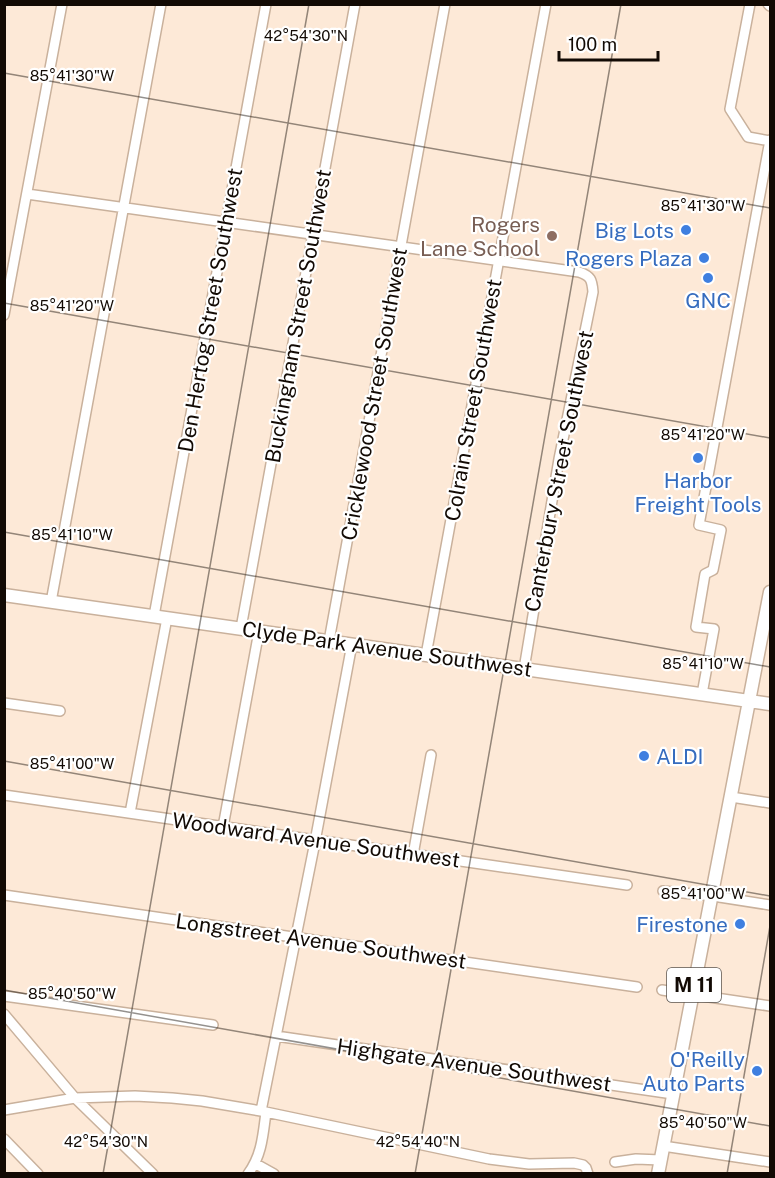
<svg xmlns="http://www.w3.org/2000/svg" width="775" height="1178" viewBox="0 0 775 1178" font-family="'Public Sans',sans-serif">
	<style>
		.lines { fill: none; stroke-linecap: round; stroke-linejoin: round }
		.minor-casing { stroke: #c9b19c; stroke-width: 12 }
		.major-casing { stroke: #c9b19c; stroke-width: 15 }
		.minor { stroke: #fff; stroke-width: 9 }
		.major { stroke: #fff; stroke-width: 12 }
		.ticks { fill: none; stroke: #120a04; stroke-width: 1.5; stroke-opacity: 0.45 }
		.shop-dot { fill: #3f7fe0; stroke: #fff; stroke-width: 2 }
		.education-dot { fill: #8d6e63; stroke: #fff; stroke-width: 2 }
		.labels { text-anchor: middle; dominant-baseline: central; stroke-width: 4.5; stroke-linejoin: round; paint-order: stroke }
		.shield { fill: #fff; stroke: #59544f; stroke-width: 1.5 }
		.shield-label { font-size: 20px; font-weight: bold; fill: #120a04 }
		.education-label { font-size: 21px; fill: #785e54; stroke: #fff; text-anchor: end }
		.shop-label { font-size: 21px; fill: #366cbe; stroke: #fff; text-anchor: end }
		.street-label { font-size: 21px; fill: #120a04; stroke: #fff }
		.ticks-label { font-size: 15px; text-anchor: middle; fill: #120a04; stroke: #fff; stroke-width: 4.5; stroke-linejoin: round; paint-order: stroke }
	</style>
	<rect width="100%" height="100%" fill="#fde9d7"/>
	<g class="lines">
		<!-- minor casing -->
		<g class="minor-casing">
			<path id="minor" d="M750,4L730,109L748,137L770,141
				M768,4L770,6
				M27,194L579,272C591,276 592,280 593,292L559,459L524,669
				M4,315L62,4
				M51,602L161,4
				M154,616L266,4
				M241,628L355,4
				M329,641L445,4
				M426,655L546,4
				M702,694L714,629L696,627L705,574L713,570L721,530L699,525L770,140
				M4,703L60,711
				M4,795L627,885
				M731,797L770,803
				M130,813L167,618
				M223,827L259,631
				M413,855L431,755
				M663,891L713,896L770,905
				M4,895L637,987
				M662,990L770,1006
				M4,996L213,1025
				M4,1014L75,1098L153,1174
				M276,1036L673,1094
				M4,1110L75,1098L135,1096L172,1098L202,1101L261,1111L489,1159L529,1164L574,1163L583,1165L586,1168L588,1174
				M261,1111L314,847L352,644
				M4,1139L38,1174
				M663,1146L770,1162
				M615,1162L636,1159L661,1160
				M256,1164L274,1174
				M248,1174C262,1155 263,1135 266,1112"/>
		</g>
		<!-- major casing -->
		<g class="major-casing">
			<path id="major" d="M4,595L770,704
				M658,1174L770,592"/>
		</g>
		<!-- minor -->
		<use href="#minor" class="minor"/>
		<!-- major -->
		<use href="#major" class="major"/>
	</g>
	<!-- ticks -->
	<path class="ticks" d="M4,73L770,208M4,303L770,438M4,532L770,667M4,761L770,896M4,990L770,1126M103,1174L309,4M415,1174L621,4M727,1174L770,926"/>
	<!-- markers -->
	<g class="shop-dot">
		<circle cx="686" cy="230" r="6"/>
		<circle cx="704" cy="258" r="6"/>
		<circle cx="708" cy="278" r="6"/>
		<circle cx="698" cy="458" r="6"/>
		<circle cx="644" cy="756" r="6"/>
		<circle cx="740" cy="924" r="6"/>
		<circle cx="757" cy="1071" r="6"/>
	</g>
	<circle class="education-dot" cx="552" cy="236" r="6"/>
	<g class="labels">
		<!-- shield labels -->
		<rect class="shield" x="667" y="968" width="54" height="34" rx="4.5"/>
		<g class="shield-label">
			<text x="694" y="985">M 11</text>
		</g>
		<!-- education labels -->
		<g class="education-label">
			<text x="540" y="224">Rogers<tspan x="540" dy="24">Lane School</tspan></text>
		</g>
		<!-- shop labels -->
		<g class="shop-label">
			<text x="674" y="230">Big Lots</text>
			<text x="692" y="258">Rogers Plaza</text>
			<text x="708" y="300" text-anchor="middle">GNC</text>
			<text x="698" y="480" text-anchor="middle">Harbor<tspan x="698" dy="24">Freight Tools</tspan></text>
			<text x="656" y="756" text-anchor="start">ALDI</text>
			<text x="728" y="924">Firestone</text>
			<text x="745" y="1059">O'Reilly<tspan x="745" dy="24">Auto Parts</tspan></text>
		</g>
		<!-- street labels -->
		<g class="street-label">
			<text transform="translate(210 310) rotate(-80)">Den Hertog Street Southwest</text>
			<text transform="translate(298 316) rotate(-80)">Buckingham Street Southwest</text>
			<text transform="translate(374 394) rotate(-80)">Cricklewood Street Southwest</text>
			<text transform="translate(473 400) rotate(-80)">Colrain Street Southwest</text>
			<text transform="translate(559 471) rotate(-79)">Canterbury Street Southwest</text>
			<text transform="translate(387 649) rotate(8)">Clyde Park Avenue Southwest</text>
			<text transform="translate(316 840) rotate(8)">Woodward Avenue Southwest</text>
			<text transform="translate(321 941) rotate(8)">Longstreet Avenue Southwest</text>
			<text transform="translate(474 1065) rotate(8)">Highgate Avenue Southwest</text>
		</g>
	</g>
	<g class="ticks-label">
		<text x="306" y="41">42°54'30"N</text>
		<text x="72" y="81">85°41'30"W</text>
		<text x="703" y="211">85°41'30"W</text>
		<text x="72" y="311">85°41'20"W</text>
		<text x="703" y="440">85°41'20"W</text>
		<text x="72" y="540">85°41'10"W</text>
		<text x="703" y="669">85°41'10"W</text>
		<text x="72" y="769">85°41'00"W</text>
		<text x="703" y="899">85°41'00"W</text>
		<text x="72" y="999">85°40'50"W</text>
		<text x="703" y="1128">85°40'50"W</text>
		<text x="106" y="1147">42°54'30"N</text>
		<text x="418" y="1147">42°54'40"N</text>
	</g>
	<!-- border -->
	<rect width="775" height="1178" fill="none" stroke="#120a04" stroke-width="12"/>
	<!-- scale -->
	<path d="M559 51v9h99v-9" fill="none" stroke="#120a04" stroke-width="3"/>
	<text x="568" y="51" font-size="18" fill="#120a04" stroke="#ffffff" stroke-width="4.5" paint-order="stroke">100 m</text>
</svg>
